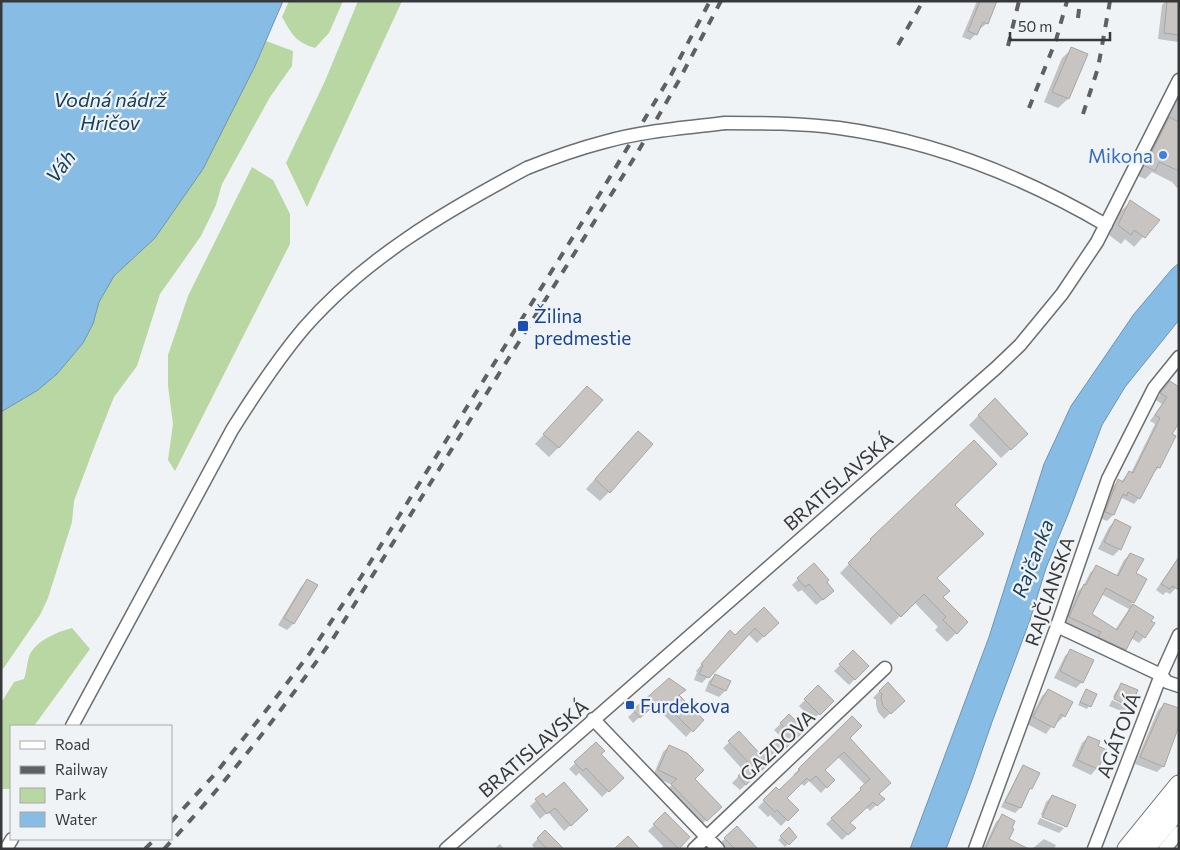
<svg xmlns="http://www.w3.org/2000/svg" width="1180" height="850" viewBox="0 0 1180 850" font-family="Commissioner,sans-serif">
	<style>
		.green { fill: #b8d7a2 }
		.water { fill: #87bce5; stroke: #6f94b1 }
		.shadow { fill: #0003; fill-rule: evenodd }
		.building { fill: #c7c4c2; stroke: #a9a6a4 }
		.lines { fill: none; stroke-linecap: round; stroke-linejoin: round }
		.street-casing { stroke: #6c6e70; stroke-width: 15 }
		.primary-casing { stroke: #6c6e70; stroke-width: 21 }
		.street { stroke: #fff; stroke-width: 12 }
		.primary { stroke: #fff; stroke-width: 19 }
		.rail { stroke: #5f6061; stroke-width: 4; stroke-dasharray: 9 9; stroke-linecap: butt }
		.street-bridge-casing { stroke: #6c6e70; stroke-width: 15; stroke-linecap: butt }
		.street-bridge { stroke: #fff; stroke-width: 12 }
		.shop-dot { fill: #3f7fe0; stroke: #f0f3f5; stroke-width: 2 }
		.transit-dot { fill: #1a4fb4; stroke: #f0f3f5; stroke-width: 2 }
		.labels { text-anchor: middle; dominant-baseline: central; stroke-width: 4.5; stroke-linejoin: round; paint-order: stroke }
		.shop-label { font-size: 19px; fill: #366cbe; stroke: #f0f3f5; text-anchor: end }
		.transit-label { font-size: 19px; fill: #164399; stroke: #f0f3f5; text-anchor: start }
		.street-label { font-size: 19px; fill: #373839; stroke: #f0f3f5 }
		.water-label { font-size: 20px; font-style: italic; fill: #17405c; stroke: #f0f3f5 }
	</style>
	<rect width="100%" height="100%" fill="#f0f3f5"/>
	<!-- green -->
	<path class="green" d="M289,1H343L329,33L315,48C295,42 292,34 282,17Z
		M358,1H402L307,207L286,163L325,81Z
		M266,41L293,51L292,66L270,97L222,184L216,205L201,236L160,294L137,366L114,397L95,445L74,501L72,522L48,598L40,615L1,672V412L38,390L57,374L83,343L93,324L99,302L114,276L155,238L203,169L255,66Z
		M252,167L273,180L290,214V244L175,471L168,460L173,424L168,386V355L188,296Z
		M72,628L90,649L34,726H11V789H1V703L14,682L24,679C27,671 27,659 31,652C40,639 57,632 72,628Z"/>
	<!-- water -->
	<path class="water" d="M1,1H283L255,66L203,169L155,238L114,276L99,302L93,324L83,343L57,374L38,390L1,412Z
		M1179,263V320L1125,387L1102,425L1067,517L1046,568L1030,620L992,722L972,780L946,849H910L989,637L1044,464L1071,406L1134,314L1172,269Z"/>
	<!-- shadow -->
	<path class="shadow" d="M977,1H995L987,23L980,29L979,28L976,34L970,40L962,37Z
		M1166,1H1179L1178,42L1158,39L1162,5Z
		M1072,49L1086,55L1068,99L1058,108L1044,102L1062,58Z
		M1179,94V186L1177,188L1172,182L1152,172L1145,179L1136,175L1160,128L1166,122Z
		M1130,202L1158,220L1134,247L1125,239L1121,244L1109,235L1121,211Z
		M1164,389L1179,396L1170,434L1159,467L1153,473L1139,498L1134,504L1122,498L1119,501L1113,515L1107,521L1100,518L1112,487L1118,481L1121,482L1129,472L1131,473L1155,424L1150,421L1162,404L1156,400Z
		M578,397L558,448L549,457L535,444Z
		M995,399L1027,434L1001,458L969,425Z
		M628,442L609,492L600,501L586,489Z
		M974,442L953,505L936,579L941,597L967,623L947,642L935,630L938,627L914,602L891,625L840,573L863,550L861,549L871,540Z
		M1115,521L1130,528L1120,549L1113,556L1098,549L1109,527Z
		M1130,554L1133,602L1131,604L1152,617L1144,637L1139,643L1131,638L1125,649L1119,655L1064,623L1078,591L1084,585L1090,573L1096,567L1116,576L1124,560ZM1101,594L1129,609L1115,630L1091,615Z
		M1179,556V585L1170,594L1166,592L1163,595L1156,590Z
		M798,579L825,582L826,597L816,605L802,590L798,592L792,585Z
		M307,580L316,586L293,624L287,630L278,625L301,587Z
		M764,609L777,623L757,643L748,634L702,683L694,680L697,672L696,671L724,638L735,636Z
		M1071,650L1082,682L1076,688L1054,678L1065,656Z
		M853,652L868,666L849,685L834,671Z
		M715,675L725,691L719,697L705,691L709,681Z
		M669,680L678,696L702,720L686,737L660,711L657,713L651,707L633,723L628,717Z
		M887,683L897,707L884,719L878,712L876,705V700L873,698Z
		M1122,685L1129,706L1128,707V705L1113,697L1116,691Z
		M818,687L832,701L813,720L799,706Z
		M1048,690L1064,716L1058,722L1056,721L1046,734L1027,724L1042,696Z
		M1086,691L1095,695L1087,709L1078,705Z
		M1112,700L1128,707L1123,712L1109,706Z
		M1165,704L1163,766L1157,772L1135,764L1158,710Z
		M789,716L803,730L740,790L732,783L744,771L723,748L739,733L762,757L782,738L774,730Z
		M852,718L848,738L889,783L878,794L883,799L870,811L866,807L849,823L854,828L842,840L826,824L856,796L855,795L865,785L837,756L823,770L833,780L821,793L809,781L804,786L801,783L785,798L797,810L781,826L770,815L768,817L758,807L776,789L779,792L795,776L793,775Z
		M1088,737L1097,746V768L1091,775L1072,766L1082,743Z
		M596,744L600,755L622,778L602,797L579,773L576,776L569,769Z
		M669,746L693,779L720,807L700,826L665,791L672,785L653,776L663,752Z
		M1024,767L1031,788L1027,792L1020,808L1015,813L1001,807L1019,772Z
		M542,795L546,799L581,816L564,831L548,812L540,819L530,806Z
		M1052,796L1074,805L1064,828V825L1041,815L1046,802Z
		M665,814L688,837L677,849H661L663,846L648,831Z
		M1002,816L1007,839L1026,849H983L996,822Z
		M1040,818L1064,828L1059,833L1037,824Z
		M737,828L751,849H724L719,844Z
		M789,829L796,836L785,847L778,840Z
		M545,831L556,849H535L532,845Z
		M1044,839L1056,845L1054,849H1032Z
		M500,844L504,849H494Z"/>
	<!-- building -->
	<path class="building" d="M980,1H997L988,24L983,22L977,35L968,31Z
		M1167,1H1179V35L1164,33Z
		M1071,47L1088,54L1069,99L1052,92Z
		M1169,117L1179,122V171L1159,162L1155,171L1145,166Z
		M1130,200L1160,220L1145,238L1134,230L1131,235L1118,225Z
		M1170,381L1179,387V423L1172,434L1176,436L1160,468L1157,467L1140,499L1128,492L1127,496L1123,494L1114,515L1105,512L1118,479L1123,482L1129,471L1133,473L1160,418L1155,415L1167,397L1160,393Z
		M587,386L603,400L559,448L543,434Z
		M995,398L1028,434L1011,450L978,415Z
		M638,431L653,444L610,493L595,479Z
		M974,440L997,464L955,505L984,534L937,578L950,591L943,597L968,622L957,634L943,620L946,617L924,594L901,617L848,563L871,540L870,539Z
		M1115,519L1131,527L1121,550L1104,542Z
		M1130,553L1144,559L1136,573L1147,579L1134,603L1106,588L1092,614L1117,630L1133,604L1154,617L1151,621L1155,623L1145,638L1136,631L1126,650L1098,637L1101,632L1069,617L1084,584L1086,585L1096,565L1118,576Z
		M1179,557V590L1172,586L1170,589L1161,584Z
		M814,563L829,580L827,582L834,591L823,600L809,584L805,587L797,578Z
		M307,579L318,585L294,624L284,618Z
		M764,607L779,623L764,637L755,628L709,678L699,674L703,665L701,664L730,630L735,635Z
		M1070,649L1094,660L1083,683L1060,671Z
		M853,650L869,666L855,680L839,664Z
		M715,674L731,681L726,691L710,684Z
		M669,678L686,690L679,695L704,720L693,732L667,706L663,708L658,702L640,718L633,710Z
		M888,682L905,701L891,714L883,706L881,698L882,694L879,691Z
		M1121,683L1138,690L1130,707L1114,699Z
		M818,685L834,701L820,715L804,699Z
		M1048,689L1073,702L1065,717L1061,714L1054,728L1033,717Z
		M1086,689L1097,694L1091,707L1080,702Z
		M1164,703L1179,708V726L1164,767L1140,757Z
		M789,714L805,730L746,785L738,776L750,764L728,741L739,731L762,756L787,731L780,723Z
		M852,716L862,726L850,738L891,783L879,794L885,799L877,806L873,802L850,823L856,828L848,835L831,818L861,790L860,788L870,779L844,752L825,770L835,780L827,788L816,776L810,781L807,778L787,798L799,810L788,821L777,810L775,812L763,800L776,787L779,790L800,770L798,769Z
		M1088,736L1100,741L1098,746L1107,750L1098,769L1077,760Z
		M596,742L605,751L601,754L624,778L609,792L586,768L583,771L574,762Z
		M669,745L687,753L704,770L695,779L722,807L707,821L671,784L677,779L658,770Z
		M1023,765L1040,773L1032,789L1030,788L1021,808L1005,802Z
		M564,782L588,810L571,826L555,808L547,814L535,799L543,793L546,797Z
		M1052,795L1076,805L1067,827L1042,817Z
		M665,812L690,837L679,849L653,824Z
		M1002,814L1015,821L1012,828L1014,829L1009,839L1029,849H985Z
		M737,826L758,849H735L724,838Z
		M789,827L797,837L789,845L780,836Z
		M545,830L564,849H547L537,838Z
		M628,836L640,849H614Z"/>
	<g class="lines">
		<!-- street casing -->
		<g class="street-casing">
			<path id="street" d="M725,123C763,123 801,123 839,128C934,141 1024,177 1106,225
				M1057,626L1161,675L1167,682L1179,686
				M593,719L718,849
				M72,726L232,430C254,395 277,360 304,328C365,258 446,211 527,168
				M6,849L12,839
				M446,849L898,454L996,368L1020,345L1062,294L1097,242L1179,80
				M694,849L885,668
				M975,849L1057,626L1108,479L1154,388L1179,357
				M1094,849L1161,675L1179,635
				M1165,849L1179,832"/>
		</g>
		<!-- primary casing -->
		<g class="primary-casing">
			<path id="primary" d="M1127,849L1179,785
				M1145,849L1179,808"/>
		</g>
		<!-- street -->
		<use href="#street" class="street"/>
		<!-- primary -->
		<use href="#primary" class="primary"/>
		<!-- rail -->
		<path class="rail" d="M1078,18L1080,1
			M898,45L923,1
			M1008,46L1019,1
			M1029,108L1056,40L1067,1
			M1083,114L1098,68L1110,1
			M171,822L215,774L268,708L310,653L361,577L601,192L671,75L710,1
			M145,849L155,839
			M164,849C226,783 281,712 334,637L636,155L678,82L721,1"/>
		<!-- street-bridge casing -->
		<g class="street-bridge-casing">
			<path id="street-bridge" d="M527,168C552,158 577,149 604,142C643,131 684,128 725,123"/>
		</g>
		<!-- street-bridge -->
		<use href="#street-bridge" class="street-bridge"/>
	</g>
	<!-- markers -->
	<circle class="shop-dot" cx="1163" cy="155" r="5"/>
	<g class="transit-dot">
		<rect x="517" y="320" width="12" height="12" rx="2.5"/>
		<rect x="625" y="700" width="10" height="10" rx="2.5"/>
	</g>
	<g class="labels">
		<!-- shop labels -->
		<g class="shop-label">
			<text x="1153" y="155">Mikona</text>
		</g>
		<!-- transit labels -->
		<g class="transit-label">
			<text x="534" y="315">Žilina<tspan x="534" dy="22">predmestie</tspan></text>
			<text x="640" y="705">Furdekova</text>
		</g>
		<!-- street labels -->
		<g class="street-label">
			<text transform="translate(838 481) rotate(-41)">BRATISLAVSKÁ</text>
			<text transform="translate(1049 591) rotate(-71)">RAJČIANSKA</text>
			<text transform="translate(1118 735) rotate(-69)">AGÁTOVÁ</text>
			<text transform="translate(777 745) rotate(-43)">GAZDOVA</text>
			<text transform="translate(533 748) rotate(-41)">BRATISLAVSKÁ</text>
		</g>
		<!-- water labels -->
		<g class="water-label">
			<text x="110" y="99">Vodná nádrž<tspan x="110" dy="23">Hričov</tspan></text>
			<text transform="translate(60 166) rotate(-53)">Váh</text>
			<text transform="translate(1032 558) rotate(-69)">Rajčanka</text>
		</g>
	</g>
	<!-- border -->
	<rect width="1180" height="850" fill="none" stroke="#373839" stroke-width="5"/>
	<!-- legend -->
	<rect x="10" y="725" width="162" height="115" fill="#f0f3f5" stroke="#a6a8aa"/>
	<rect x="20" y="741" width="25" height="8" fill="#ffffff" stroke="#a6a8aa"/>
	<text x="55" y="750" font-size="15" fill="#373839">Road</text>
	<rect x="20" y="766" width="25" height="8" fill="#5f6061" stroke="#a6a8aa"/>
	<text x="55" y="775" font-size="15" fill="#373839">Railway</text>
	<rect x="20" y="788" width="25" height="15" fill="#b8d7a2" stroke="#a6a8aa"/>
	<text x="55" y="800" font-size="15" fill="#373839">Park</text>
	<rect x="20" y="812" width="25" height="15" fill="#87bce5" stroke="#a6a8aa"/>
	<text x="55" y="825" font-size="15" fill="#373839">Water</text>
	<!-- scale -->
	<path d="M1010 32v8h100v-8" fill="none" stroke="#373839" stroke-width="2.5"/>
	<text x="1018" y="32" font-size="15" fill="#373839" stroke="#f0f3f5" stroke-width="4" paint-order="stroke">50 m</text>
</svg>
